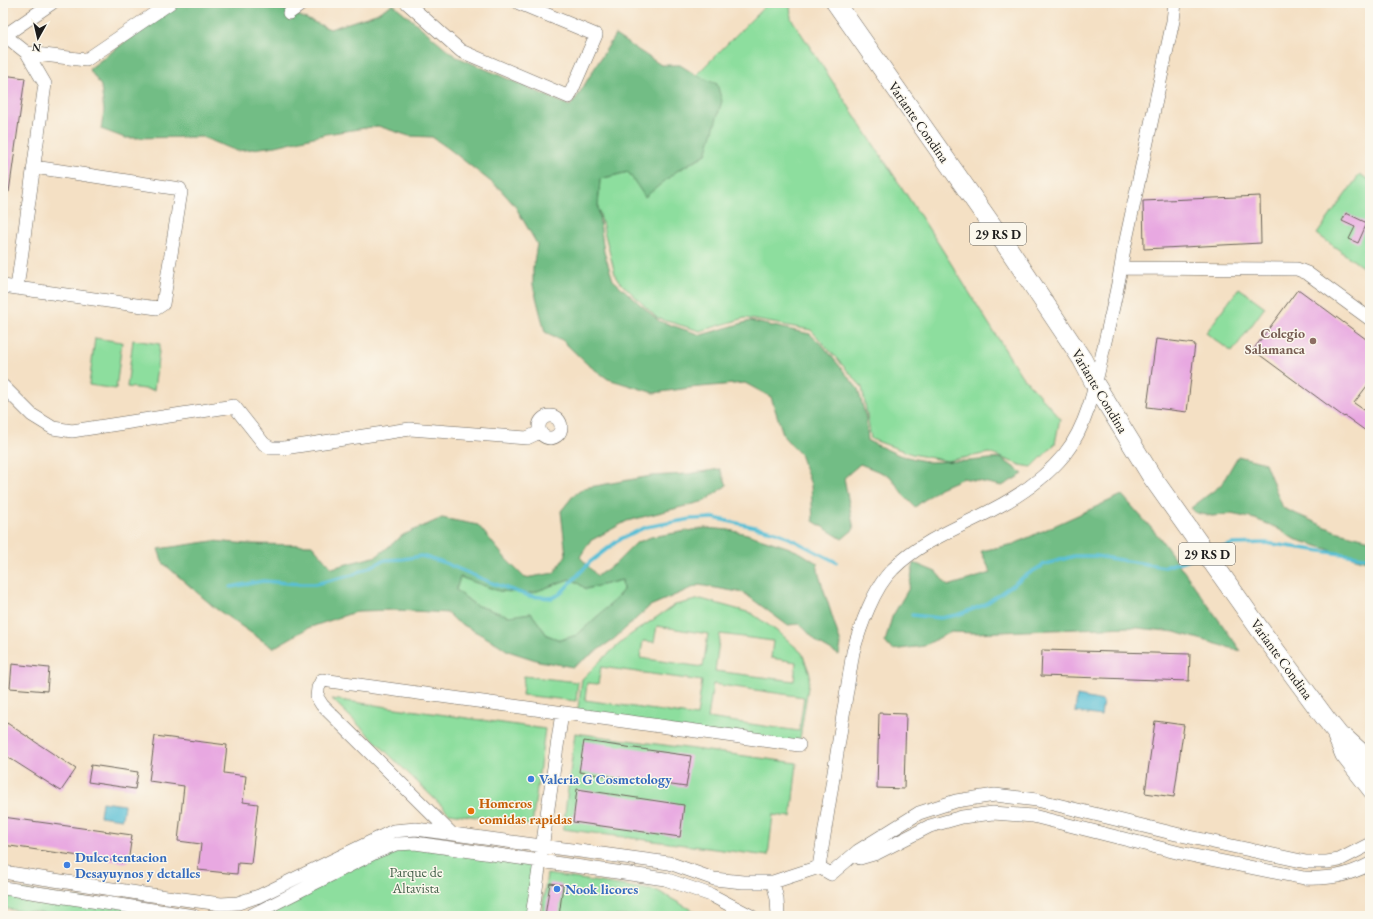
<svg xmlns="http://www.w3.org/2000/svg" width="1373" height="919" viewBox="0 0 1373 919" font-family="'EB Garamond',serif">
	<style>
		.green { fill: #8dde9e; stroke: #547d5d; fill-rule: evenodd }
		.forest { fill: #72bd85; stroke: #476c50; fill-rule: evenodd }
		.water { fill: #58bfd6; stroke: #3a6e79 }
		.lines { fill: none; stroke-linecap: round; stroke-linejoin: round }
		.stream { stroke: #58bfd6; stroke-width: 3.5 }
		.building { fill: #e8a8e1 }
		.minor-casing { stroke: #686157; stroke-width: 14 }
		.highway-casing { stroke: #686157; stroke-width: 20 }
		.minor { stroke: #fff; stroke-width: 13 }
		.highway { stroke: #fff; stroke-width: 19 }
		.education-dot { fill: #8d6e63; stroke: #fbf7ec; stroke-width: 1.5 }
		.shop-dot { fill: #3f7fe0; stroke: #fbf7ec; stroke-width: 1.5 }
		.food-dot { fill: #e8710a; stroke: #fbf7ec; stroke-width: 1.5 }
		.labels { text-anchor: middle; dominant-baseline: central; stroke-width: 3; stroke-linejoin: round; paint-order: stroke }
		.shield { fill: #fbf7ec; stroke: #5f5e5a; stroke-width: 1 }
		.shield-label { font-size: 13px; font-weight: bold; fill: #1c1c1c }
		.street-label { font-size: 14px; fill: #1c1c1c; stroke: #fbf7ec }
		.education-label { font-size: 14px; font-weight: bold; fill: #785e54; stroke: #fbf7ec; text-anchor: end }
		.shop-label { font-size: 14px; font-weight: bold; fill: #366cbe; stroke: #fbf7ec; text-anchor: start }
		.food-label { font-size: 14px; font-weight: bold; fill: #c56008; stroke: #fbf7ec; text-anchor: start }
		.park-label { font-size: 14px; fill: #44604a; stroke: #fbf7ec }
	</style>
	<rect width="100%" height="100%" fill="#fbf7ec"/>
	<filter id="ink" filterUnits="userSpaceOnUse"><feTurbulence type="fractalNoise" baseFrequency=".025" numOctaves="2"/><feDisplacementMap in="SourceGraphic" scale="8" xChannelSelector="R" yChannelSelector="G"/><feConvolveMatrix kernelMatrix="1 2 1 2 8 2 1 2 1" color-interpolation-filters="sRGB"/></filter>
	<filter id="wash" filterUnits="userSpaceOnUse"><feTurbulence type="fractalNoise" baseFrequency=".012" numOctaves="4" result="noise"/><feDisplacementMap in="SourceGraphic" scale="16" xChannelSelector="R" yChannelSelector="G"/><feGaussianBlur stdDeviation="0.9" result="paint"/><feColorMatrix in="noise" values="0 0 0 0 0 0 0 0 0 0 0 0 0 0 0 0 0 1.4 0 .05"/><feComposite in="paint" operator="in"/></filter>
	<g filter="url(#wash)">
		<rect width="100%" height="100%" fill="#f4e0c4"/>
		<!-- green -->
		<path class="green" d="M768,3H790L791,18L940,246L1021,375L1060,418L1055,444L1032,467L1020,465L989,453L947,461L912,454L871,439L862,387L811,330L745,318L700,331L657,318L616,278L598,207L600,179L628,172L677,171L706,154L717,84L696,75Z
			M1360,174L1370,181V268L1368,271L1317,234Z
			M1239,288L1265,307L1232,352L1206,333Z
			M95,338L122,342L116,389L89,385Z
			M133,340L160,344L154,390L127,387Z
			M460,577L499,591L532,593L569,579L575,581L586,589L622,580L623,590L612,603L577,635L560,640L547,635L531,613L509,617L475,605L456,590Z
			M701,599L751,613L781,634L802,653L810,674L799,745L577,715L582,679L601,660L630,635L675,605ZM657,626L708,634L703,667L640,658L643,641L654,642ZM720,634L773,641L771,658L796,662L794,681L715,671ZM601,667L702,681L697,716L585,700L587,683L598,684ZM713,684L804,697L799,731L708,718Z
			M524,676L578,682L576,701L522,695Z
			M332,699L545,729L532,825L449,813Z
			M575,733L797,763L791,817L773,815L768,856L563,829Z
			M396,844L540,861L532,916H250Z
			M547,874L658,891L702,916H541Z
			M3,888L143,908L142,916H63L26,911L25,916H19V911L3,908Z"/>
		<!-- forest -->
		<path class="forest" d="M182,3H269L330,29L376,14L393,4L455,56L570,106L577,97L615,35L661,65H680L696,75L717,84L722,101L706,154L677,171L645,197L628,172L600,179L598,207L604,252L613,280L659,321L701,335L750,321L810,334L825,348L858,389L866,418L868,441L899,455L928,462L969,461L1001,458L1023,474L1002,486L963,478L940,488L915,507L905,497L890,476L860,464L844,478L854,529L842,539L813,521L811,485L800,454L784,437L771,397L745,383L689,388L654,393L608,379L587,364L562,340L545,332L533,285V268L537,244L515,206L500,189L448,148L432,137L409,136L378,126L326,134L276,146L237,151L202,137L125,138L101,129L104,111L101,86L89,69L145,27Z
			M1238,456L1265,463L1283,508L1335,531L1370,540V562L1335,552L1327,549L1294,539L1275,527L1255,519L1231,514L1212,516L1196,513L1191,508L1221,485Z
			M720,469L727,485L705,501L627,521L590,541L580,557L597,576L615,564L636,543L651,537L705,528L729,530L747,534L787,547L801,553L817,563L819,575L841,644L839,655L818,643L800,624L787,625L744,593L699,585L650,606L614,639L573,667L539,661L508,651L498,644L456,621L448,613L396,610L358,611L308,628L273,648L215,608L163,563L158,549L213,541L248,544L312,545L332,568L377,556L403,535L442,518L478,525L506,559L525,578L554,573L566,555L561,511L573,496L584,488L651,476L687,474ZM460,577L499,591L532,593L569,579L575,581L586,589L622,580L623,590L612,603L577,635L560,640L547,635L531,613L509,616L475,605L456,590Z
			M1122,495L1160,538L1241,651L1175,632L1129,627L974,633L950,632L924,646L892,650L885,642L892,617L909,588L914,563L936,572L948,586L991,573L981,551L1014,544Z"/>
		<!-- water -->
		<path class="water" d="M1077,696L1103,701L1101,716L1075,712Z
			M102,802L124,805L122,819L100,816Z"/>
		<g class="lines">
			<!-- stream -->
			<path class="stream" d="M1212,551L1233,544L1266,543L1370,558
				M231,587L263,581L299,584H315L352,575L385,560L403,559L421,556L440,561L492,583L529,596L552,598L560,594L590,562L620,539L646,527L691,519L714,518L773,531L785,536L836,562
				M912,615L940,618L957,615L984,605L1025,576L1043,565L1074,556H1096L1165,567L1201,555"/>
		</g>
		<g id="blocks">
			<!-- building -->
			<path class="building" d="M3,75L25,78L9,192H3Z
				M1260,196L1261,243L1144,249L1143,201Z
				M1346,213L1367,223L1358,243L1349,239L1355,227L1342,221Z
				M1298,289L1370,342V382L1354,403L1370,414V434L1345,416L1344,417L1253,350Z
				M1156,339L1195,344L1187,412L1147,407Z
				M1042,650L1190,654L1189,681L1041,676Z
				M12,664L49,668L47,691L10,688Z
				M879,713L906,714L904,789L877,788Z
				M1155,721L1184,725L1174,797L1145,793Z
				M7,723L76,769L61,791L3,754V730Z
				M155,736L227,745L224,773L246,776L243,802L258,804L251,864L238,863L237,874L198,870L201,844L178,841L184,786L149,781Z
				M584,741L691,756L686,787L579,772Z
				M91,765L138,772L135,789L88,782Z
				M577,789L684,805L680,837L573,822Z
				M3,817L132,835L128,863L3,845Z
				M550,883L563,885L559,916H545Z"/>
		</g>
	</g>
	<g filter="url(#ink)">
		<use href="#blocks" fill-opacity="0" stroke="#686157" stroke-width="1"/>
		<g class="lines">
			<!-- minor casing -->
			<g class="minor-casing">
				<path id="minor" d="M407,3L461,51L569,97L596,35L519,3
					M289,13L303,3
					M3,34L27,53L45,84L17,288
					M4,36L52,3
					M27,53L86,60L170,3
					M1121,268L1297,269L1307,273L1370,319
					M3,286L157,308L163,304L181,192L180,189L34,167
					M3,386L32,415L53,428L72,431L234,406L264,444L271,448H284L410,429L527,438L540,432
					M539 427a11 11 0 1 1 22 0a11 11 0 1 1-22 0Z
					M1347,736L1370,757
					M1334,737L1342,756L1370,792
					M451,833L322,705L317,697L318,688L322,680L799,745
					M855,854L860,858L877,853L930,826L962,817L993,813L1033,816L1180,853L1304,878C1330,879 1347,876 1370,864
					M819,867L853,652C860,627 874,587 893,569C921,541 958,528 992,510C1017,497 1045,478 1064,455C1088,425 1096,383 1104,346C1111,315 1119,285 1123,254L1173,21L1175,3
					M3,872L144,894L221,904L238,903L259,896L393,831L416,829L669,863L714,879L743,882H773L819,867L831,874L858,851L919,813L956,801L995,795L1037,800L1176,834L1306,862H1327L1339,860L1370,844
					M773,882L777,899L778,916
					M3,888L194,916
					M250,916L376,852L396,844L415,843L665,879L711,895L751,916
					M532,916L562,713"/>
			</g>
			<!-- highway casing -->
			<g class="highway-casing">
				<path id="highway" d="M836,3L1010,251L1082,359L1095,384L1152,477L1261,631L1326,719L1370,774"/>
			</g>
			<!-- minor -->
			<use href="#minor" class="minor"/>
			<!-- highway -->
			<use href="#highway" class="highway"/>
		</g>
	</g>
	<!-- markers -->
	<circle class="education-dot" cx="1313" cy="341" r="4"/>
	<g class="shop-dot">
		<circle cx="531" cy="779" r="4"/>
		<circle cx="67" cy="865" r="4"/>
		<circle cx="557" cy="889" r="4"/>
	</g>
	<circle class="food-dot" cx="471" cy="811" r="4"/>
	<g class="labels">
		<!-- shield labels -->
		<g class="shield">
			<rect x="970" y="223" width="56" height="22" rx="3"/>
			<rect x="1179" y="543" width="56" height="22" rx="3"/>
		</g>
		<g class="shield-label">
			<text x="998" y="234">29 RS D</text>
			<text x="1207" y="554">29 RS D</text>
		</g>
		<!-- street labels -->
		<g class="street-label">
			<text transform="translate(919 122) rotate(55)">Variante Condina</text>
			<text transform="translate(1100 391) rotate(59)">Variante Condina</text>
			<text transform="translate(1282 659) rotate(54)">Variante Condina</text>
		</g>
		<!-- education labels -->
		<g class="education-label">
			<text x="1305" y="333">Colegio<tspan x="1305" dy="16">Salamanca</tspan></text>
		</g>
		<!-- shop labels -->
		<g class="shop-label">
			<text x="539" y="779">Valeria G Cosmetology</text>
			<text x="75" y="857">Dulce tentacion<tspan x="75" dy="16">Desayuynos y detalles</tspan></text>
			<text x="565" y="889">Nook licores</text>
		</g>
		<!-- food labels -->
		<g class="food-label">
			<text x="479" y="803">Homeros<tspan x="479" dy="16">comidas rapidas</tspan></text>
		</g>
		<!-- park labels -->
		<g class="park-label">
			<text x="416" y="872">Parque de<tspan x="416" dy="16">Altavista</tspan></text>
		</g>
	</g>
	<!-- margin -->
	<rect width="1373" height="919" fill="none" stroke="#fbf7ec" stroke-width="16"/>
	<!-- north arrow -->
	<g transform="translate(38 38) rotate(188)" stroke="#fbf7ec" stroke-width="3" paint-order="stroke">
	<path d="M0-3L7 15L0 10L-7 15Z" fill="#1c1c1c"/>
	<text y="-6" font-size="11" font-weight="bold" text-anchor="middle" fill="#1c1c1c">N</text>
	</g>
</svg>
